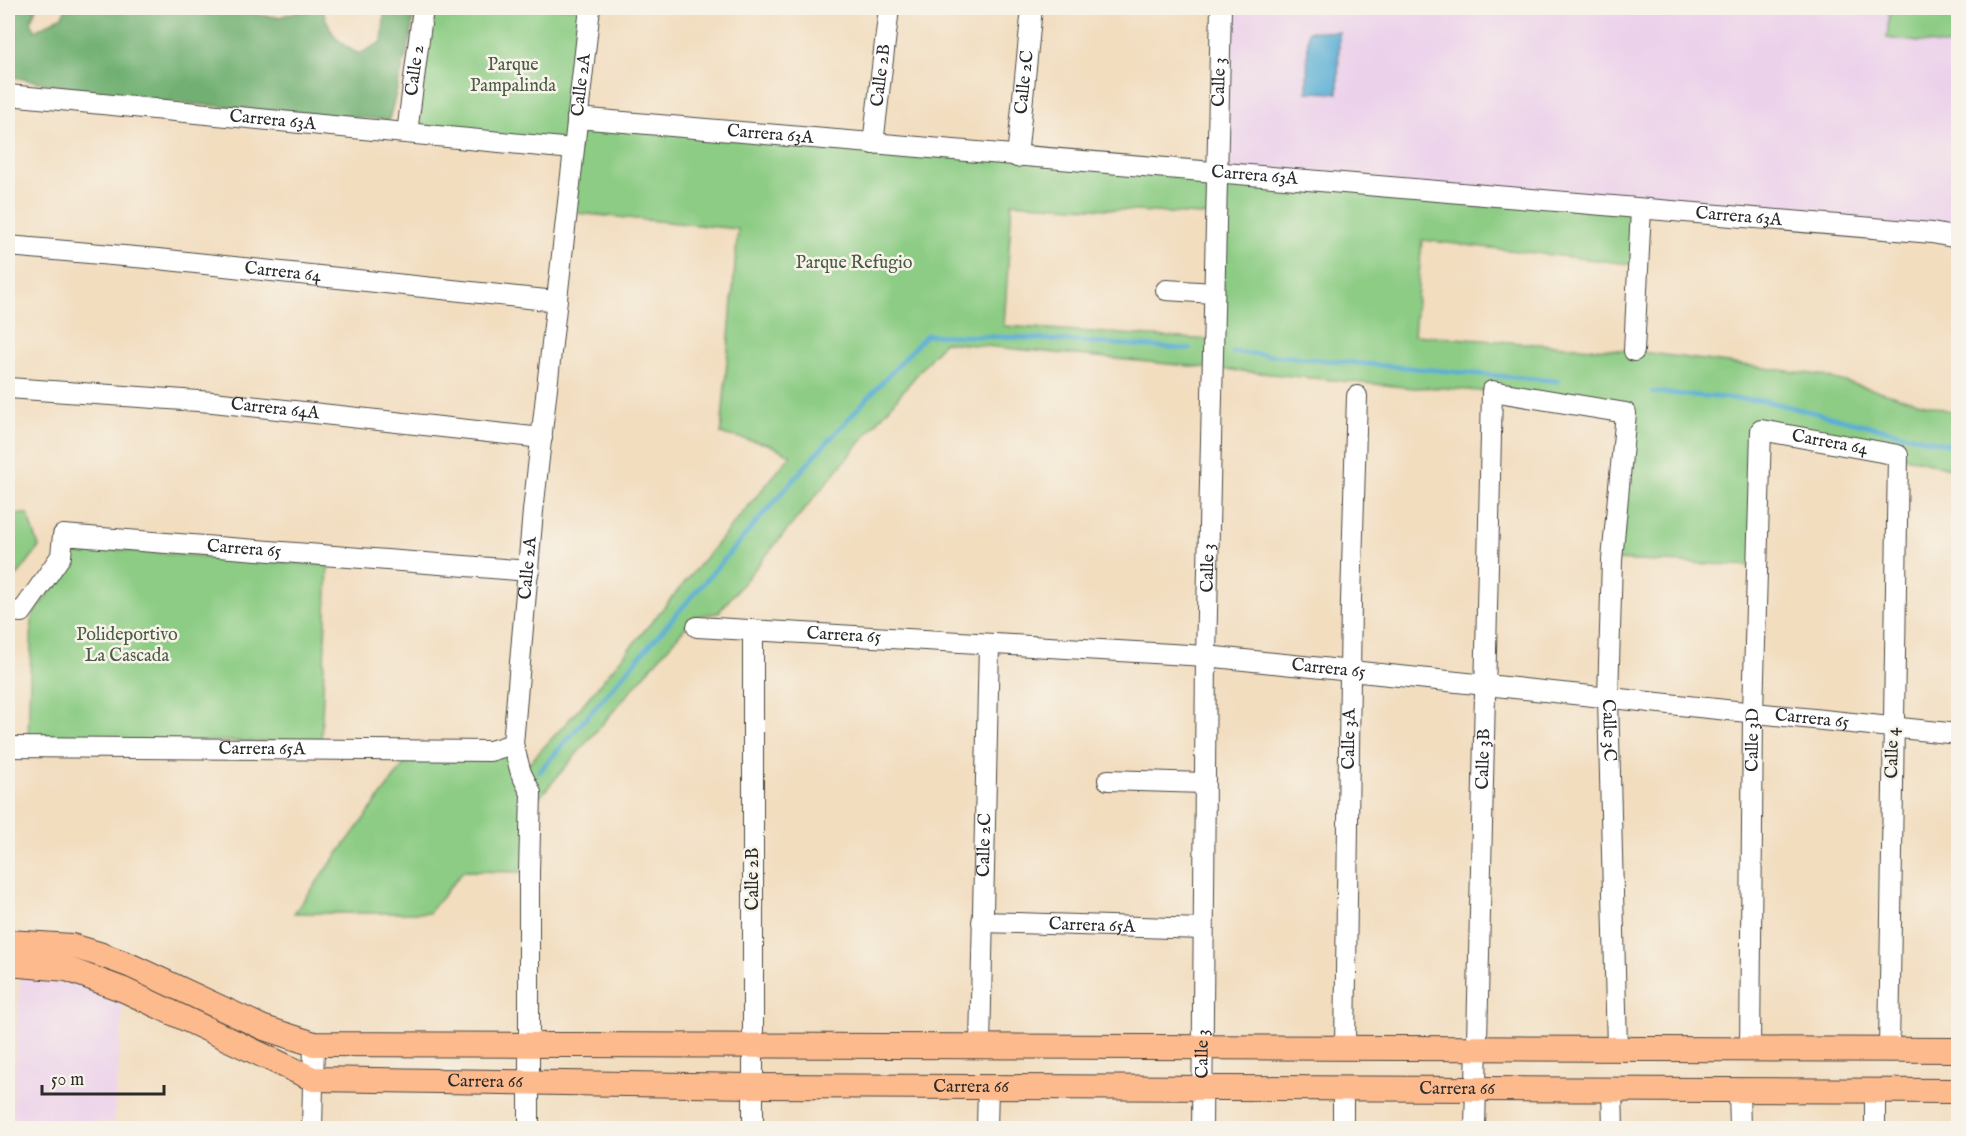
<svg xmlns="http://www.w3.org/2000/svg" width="1966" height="1136" viewBox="0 0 1966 1136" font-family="'IM FELL English',serif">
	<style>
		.built { fill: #ecd1eb }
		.green { fill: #8ccc84; stroke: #5c7c58; stroke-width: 1.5; fill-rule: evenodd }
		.forest { fill: #71b072; stroke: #4e6e4e; stroke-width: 1.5 }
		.water { fill: #59add5; stroke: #426c80; stroke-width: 1.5 }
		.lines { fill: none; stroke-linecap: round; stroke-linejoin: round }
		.stream { stroke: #59add5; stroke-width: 4.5 }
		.minor-casing { stroke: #494641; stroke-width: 22 }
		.major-casing { stroke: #494641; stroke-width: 26 }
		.minor { stroke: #fff; stroke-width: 20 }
		.major { stroke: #fcba8d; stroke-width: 24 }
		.labels { text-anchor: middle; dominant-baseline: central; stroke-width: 5; stroke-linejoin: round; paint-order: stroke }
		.park-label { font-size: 18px; fill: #485b46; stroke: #f7f3e8 }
		.street-label { font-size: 18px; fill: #2b2b2b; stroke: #f7f3e8 }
	</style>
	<rect width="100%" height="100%" fill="#f7f3e8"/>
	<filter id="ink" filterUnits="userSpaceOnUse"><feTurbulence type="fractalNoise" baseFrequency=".0167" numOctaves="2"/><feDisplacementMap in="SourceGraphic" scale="12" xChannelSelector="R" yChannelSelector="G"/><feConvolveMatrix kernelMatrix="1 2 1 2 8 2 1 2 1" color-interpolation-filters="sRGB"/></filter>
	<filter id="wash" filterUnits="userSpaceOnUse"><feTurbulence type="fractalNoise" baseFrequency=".008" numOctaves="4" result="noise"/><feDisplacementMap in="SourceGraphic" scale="24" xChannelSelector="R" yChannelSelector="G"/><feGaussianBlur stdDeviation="1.35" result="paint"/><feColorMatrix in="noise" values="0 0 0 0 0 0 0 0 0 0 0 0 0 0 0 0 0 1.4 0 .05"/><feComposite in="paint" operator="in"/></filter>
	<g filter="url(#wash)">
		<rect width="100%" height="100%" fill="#f2ddbf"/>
		<!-- built -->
		<path class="built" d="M1221,8H1958V230L1217,174Z
			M21,964L124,990L114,1123L12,1118Z"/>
		<!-- green -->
		<path class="green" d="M423,8H590L577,118L1641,209L1638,265L1422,240L1414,335L1634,351L1820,375L1958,413V470L1898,455L1761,430L1758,566L1612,560L1626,413L1492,391C1466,392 1441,385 1415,388L944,342L718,613L695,616L531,807L529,872L463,871L429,913H294L415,750L513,744L521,772L579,709L791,455L768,444L721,434L738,229L567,212L573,149L407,133ZM1012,203L1216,216L1212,340L1004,326Z
			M1890,8H1958V47L1887,38Z
			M8,514H28L39,547L17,576H8Z
			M76,547L328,565L321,742L28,740L32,616L70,562Z"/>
		<!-- forest -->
		<path class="forest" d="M8,8H36L31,21L35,31L62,16L66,8H255L256,15L279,17L308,8H322C329,31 336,43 359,54L382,42L385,8H414L411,36L389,120L117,98L8,76Z"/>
		<!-- water -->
		<path class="water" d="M1308,31L1339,32L1338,93L1307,92Z"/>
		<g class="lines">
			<!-- stream -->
			<path class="stream" d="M1233,352L1558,381
				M1652,392L1765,401L1958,447
				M539,772L816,454L926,335L1009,337L1190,349"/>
		</g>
	</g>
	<g filter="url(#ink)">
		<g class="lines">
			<!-- minor casing -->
			<g class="minor-casing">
				<g id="minor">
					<path id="s1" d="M8,95L573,149"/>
					<path id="s2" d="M577,118L1932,233L1958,238"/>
					<path id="s3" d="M407,133L423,8"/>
					<path id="s4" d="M873,144L889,8"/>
					<path id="s5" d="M1017,157L1032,8"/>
					<path id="s6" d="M8,246L158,259L556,301"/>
					<path d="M1166,290L1214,293"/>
					<path d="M1634,351L1641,209"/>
					<path id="s7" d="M8,388L213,402L542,438"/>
					<path id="s8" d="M8,611L22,612L61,556L63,535L529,571"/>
					<path id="s9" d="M697,627L1206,656L1958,734"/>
					<path id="s10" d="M8,747L490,751L513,744"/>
					<path d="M1108,780L1204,783"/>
					<path id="s11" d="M982,922L1202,929"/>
					<path id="s12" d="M980,1046L989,644"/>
					<path id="s13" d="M1345,1047L1351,601L1357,396"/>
					<path id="s14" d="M1750,1050L1753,713L1761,430L1898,455L1889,1050"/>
					<path d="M1612,1090L1613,1128"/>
					<path d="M1739,1090L1740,1128"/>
					<path d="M1875,1091V1128"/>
					<path d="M312,1128L314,1044"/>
					<path id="s15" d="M529,1128V872L531,793L521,773L513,744L533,511L590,8"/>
					<path d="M753,1128V630"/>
					<path d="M987,1128L988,1087"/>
					<path id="s16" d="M1202,1128L1206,656L1221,8"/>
					<path d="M1343,1128V1088"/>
					<path id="s17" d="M1475,1128L1492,391L1626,413L1612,560L1608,698L1617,1048"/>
				</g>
			</g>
			<!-- major casing -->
			<g class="major-casing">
				<g id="major">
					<path d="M8,942L72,946L99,954L129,965L264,1028L314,1044L1958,1050"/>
					<path id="s18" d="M8,964L67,969L124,990L313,1079L753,1086L1958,1091"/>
				</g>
			</g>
			<!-- minor -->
			<use href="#minor" class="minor"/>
			<!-- major -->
			<use href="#major" class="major"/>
		</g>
	</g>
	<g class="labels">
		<!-- park labels -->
		<g class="park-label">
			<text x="513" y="65">Parque<tspan x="513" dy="21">Pampalinda</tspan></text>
			<text x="854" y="263">Parque Refugio</text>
			<text x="127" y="635">Polideportivo<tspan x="127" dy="21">La Cascada</tspan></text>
		</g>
		<!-- street labels -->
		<g class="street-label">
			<text stroke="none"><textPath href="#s3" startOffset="63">Calle 2</textPath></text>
			<text stroke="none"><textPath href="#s4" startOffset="69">Calle 2B</textPath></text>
			<text stroke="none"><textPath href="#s5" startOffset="75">Calle 2C</textPath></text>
			<text stroke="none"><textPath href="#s16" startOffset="1046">Calle 3</textPath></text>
			<text stroke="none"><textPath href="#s15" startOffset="1050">Calle 2A</textPath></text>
			<text stroke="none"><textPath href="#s1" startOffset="266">Carrera 63A</textPath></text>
			<text stroke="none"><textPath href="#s2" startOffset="194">Carrera 63A</textPath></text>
			<text stroke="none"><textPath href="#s2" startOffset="680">Carrera 63A</textPath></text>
			<text stroke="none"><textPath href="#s2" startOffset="1166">Carrera 63A</textPath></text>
			<text stroke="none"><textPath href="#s6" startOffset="276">Carrera 64</textPath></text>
			<text stroke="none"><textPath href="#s7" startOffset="268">Carrera 64A</textPath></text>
			<text stroke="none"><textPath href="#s14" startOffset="690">Carrera 64</textPath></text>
			<text stroke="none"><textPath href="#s8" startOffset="285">Carrera 65</textPath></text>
			<text stroke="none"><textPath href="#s15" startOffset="564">Calle 2A</textPath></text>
			<text stroke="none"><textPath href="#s16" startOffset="560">Calle 3</textPath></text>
			<text stroke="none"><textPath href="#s9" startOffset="147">Carrera 65</textPath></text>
			<text stroke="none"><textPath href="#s9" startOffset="633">Carrera 65</textPath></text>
			<text stroke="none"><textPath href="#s9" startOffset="1119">Carrera 65</textPath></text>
			<text stroke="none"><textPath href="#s17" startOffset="1191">Calle 3C</textPath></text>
			<text stroke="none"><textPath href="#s13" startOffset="308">Calle 3A</textPath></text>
			<text stroke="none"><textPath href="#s14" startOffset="310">Calle 3D</textPath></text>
			<text stroke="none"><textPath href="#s10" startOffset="254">Carrera 65A</textPath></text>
			<text transform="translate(1893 753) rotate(-89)">Calle 4</text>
			<text stroke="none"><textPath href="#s17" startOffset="369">Calle 3B</textPath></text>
			<text stroke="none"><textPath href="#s12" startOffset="201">Calle 2C</textPath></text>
			<text transform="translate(753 879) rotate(-90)">Calle 2B</text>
			<text stroke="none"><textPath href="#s11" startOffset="110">Carrera 65A</textPath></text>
			<text stroke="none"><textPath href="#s16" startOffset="74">Calle 3</textPath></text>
			<text stroke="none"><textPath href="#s18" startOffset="501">Carrera 66</textPath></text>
			<text stroke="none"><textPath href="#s18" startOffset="987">Carrera 66</textPath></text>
			<text stroke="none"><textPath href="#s18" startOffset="1473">Carrera 66</textPath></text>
		</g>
	</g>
	<!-- margin -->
	<rect width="1966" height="1136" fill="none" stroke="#f7f3e8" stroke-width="30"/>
	<!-- scale -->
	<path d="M42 1085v9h122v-9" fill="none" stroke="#2b2b2b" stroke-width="3"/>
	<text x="51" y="1085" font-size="18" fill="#2b2b2b" stroke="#f7f3e8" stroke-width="4.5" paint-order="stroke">50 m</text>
</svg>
